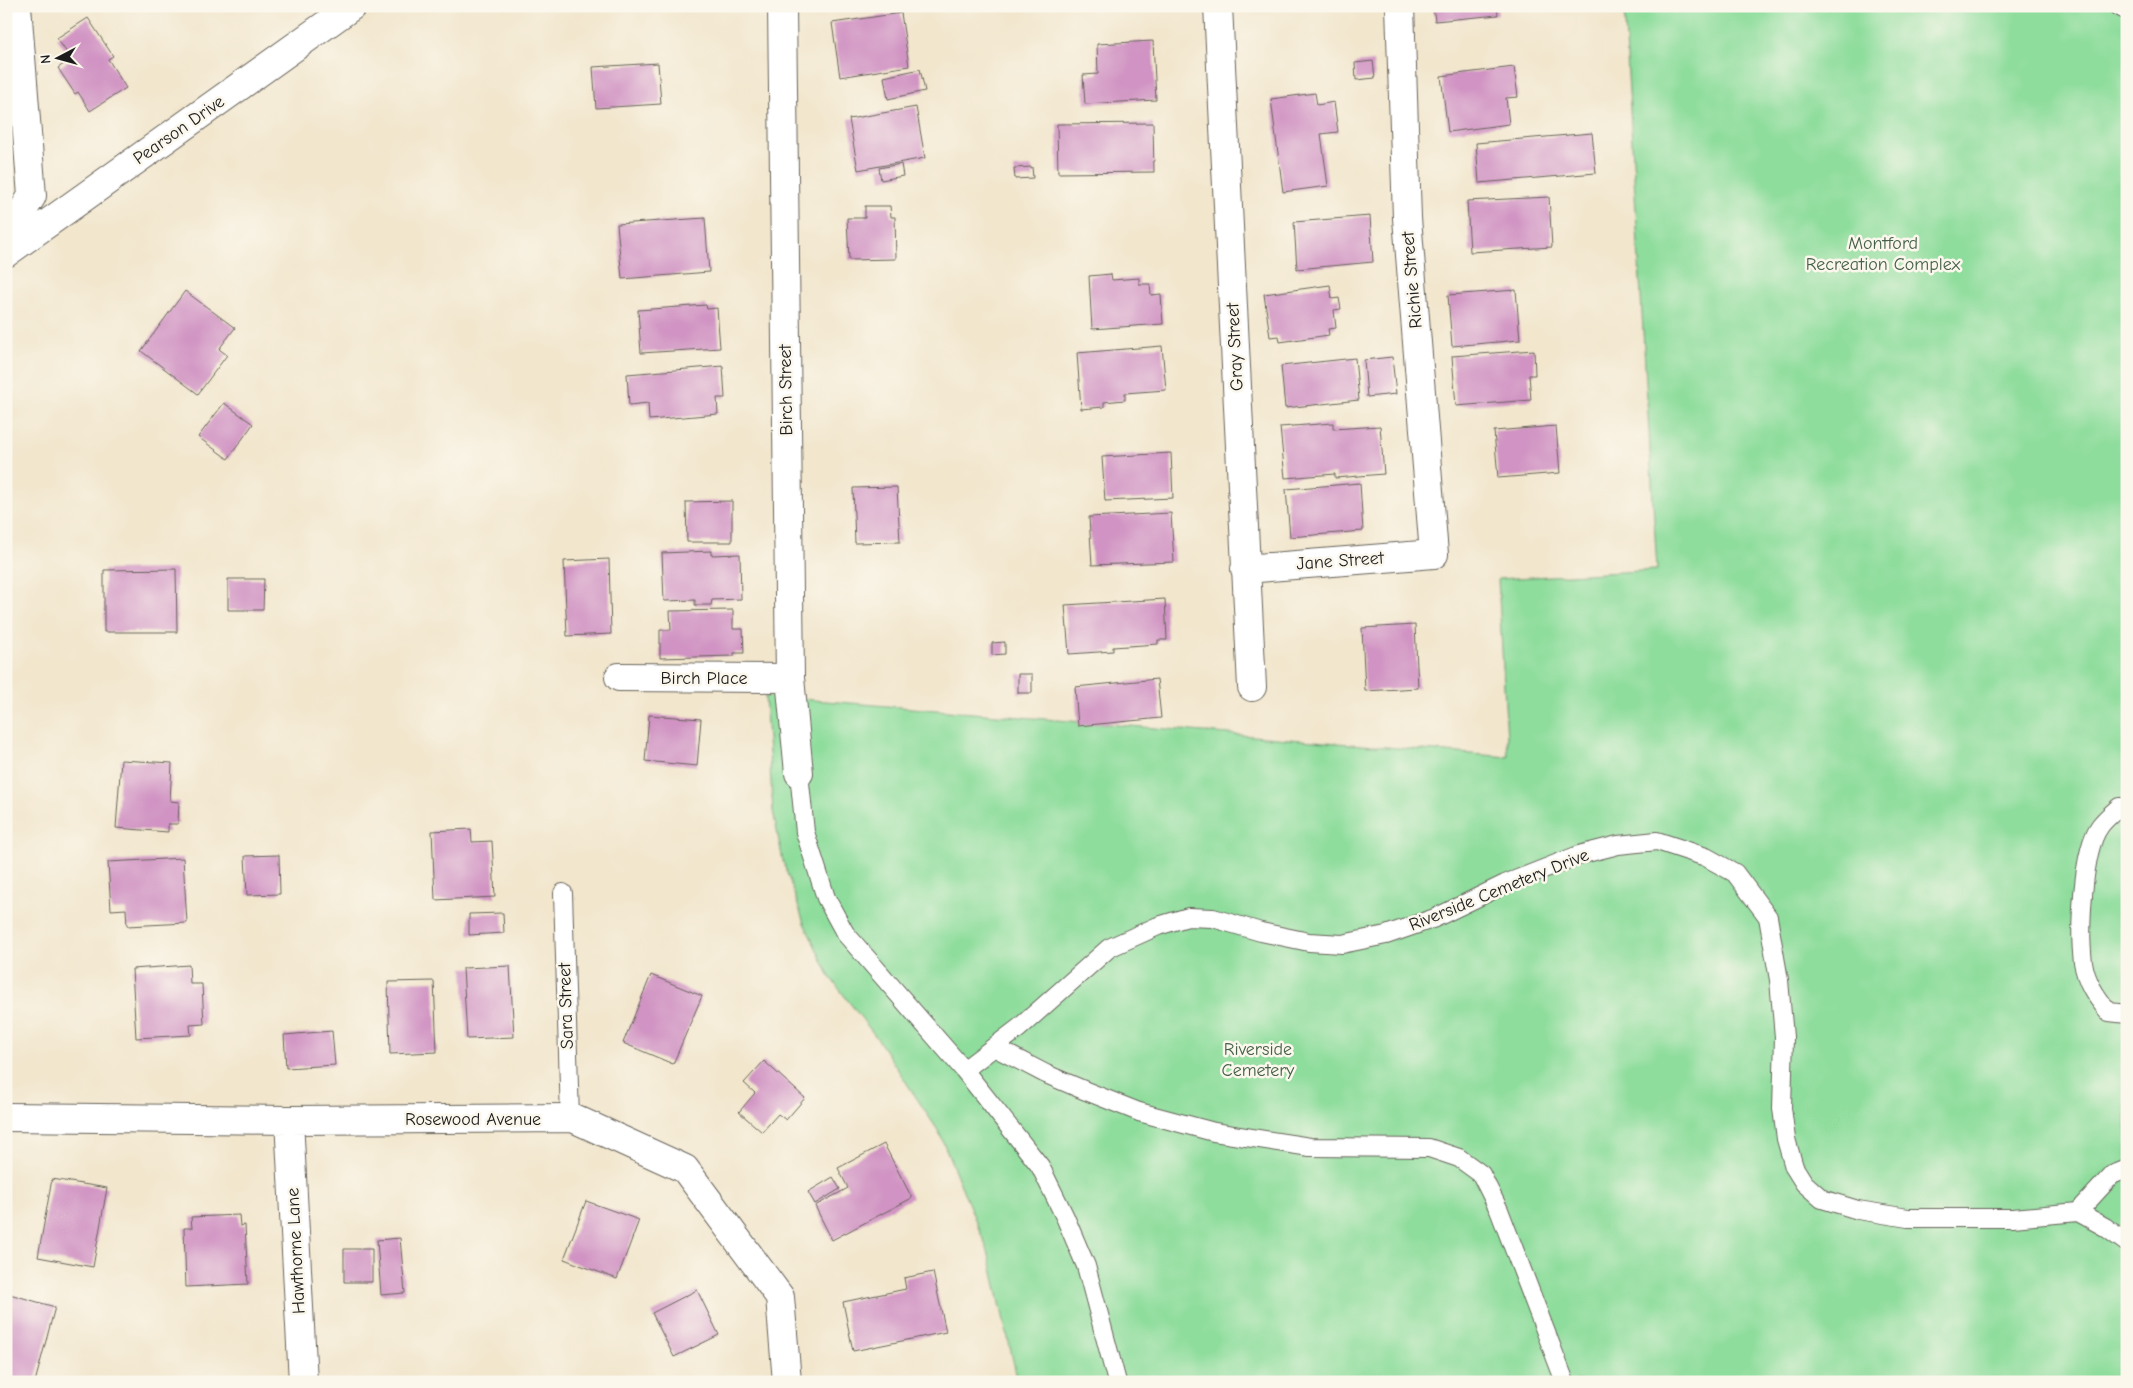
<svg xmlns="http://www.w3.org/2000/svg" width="2133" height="1388" viewBox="0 0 2133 1388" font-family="'Comic Neue',sans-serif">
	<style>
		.green { fill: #8edd9c; stroke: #557c5c }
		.building { fill: #d093c3 }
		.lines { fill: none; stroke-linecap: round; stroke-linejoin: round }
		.service-casing { stroke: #67635a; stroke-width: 20 }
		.minor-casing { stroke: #67635a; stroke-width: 30 }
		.service { stroke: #fff; stroke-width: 18 }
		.minor { stroke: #fff; stroke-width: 28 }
		.labels { text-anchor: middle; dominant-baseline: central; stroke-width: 5; stroke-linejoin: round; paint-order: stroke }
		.street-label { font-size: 18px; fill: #1c1c1c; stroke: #fbf7ec }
		.park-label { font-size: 18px; fill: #446049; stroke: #fbf7ec }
	</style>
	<rect width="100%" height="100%" fill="#fbf7ec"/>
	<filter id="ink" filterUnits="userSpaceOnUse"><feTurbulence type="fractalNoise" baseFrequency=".02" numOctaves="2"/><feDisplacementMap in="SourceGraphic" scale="10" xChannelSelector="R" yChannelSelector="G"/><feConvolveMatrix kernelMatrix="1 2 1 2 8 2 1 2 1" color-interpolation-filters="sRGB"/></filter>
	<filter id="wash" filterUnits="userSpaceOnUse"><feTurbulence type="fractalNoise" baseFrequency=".0096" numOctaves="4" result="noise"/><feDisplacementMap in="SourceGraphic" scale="20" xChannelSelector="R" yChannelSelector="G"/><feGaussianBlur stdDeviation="1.12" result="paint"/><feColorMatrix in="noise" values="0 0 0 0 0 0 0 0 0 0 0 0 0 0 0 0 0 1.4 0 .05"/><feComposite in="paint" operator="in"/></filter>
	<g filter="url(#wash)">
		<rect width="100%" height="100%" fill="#f2e6cd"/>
		<!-- green -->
		<path class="green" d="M1624,6H2127V1382H1018L988,1251L939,1132L879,1041L830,977L804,923L783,861L773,811L765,696L1508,757L1498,579L1657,570Z"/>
		<g id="blocks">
			<!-- building -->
			<path class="building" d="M1433,6H1497L1498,15L1435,21Z
				M901,13L909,66L840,77L832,23Z
				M88,18L113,56L108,59L126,88L90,111L78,92L75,94L58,68L71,59L57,38Z
				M1153,41L1156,100L1085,104L1083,75L1098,74L1097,44Z
				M1373,61L1375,78L1356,80L1355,63Z
				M658,63L661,104L596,108L593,67Z
				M1514,67L1518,97L1506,98L1509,124L1448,132L1441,76Z
				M920,69L925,91L888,99L884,77Z
				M1315,93L1317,105L1334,102L1338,132L1321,134L1328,186L1283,192L1271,99Z
				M916,107L925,158L858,170L849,119Z
				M1153,123L1154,172L1058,173L1057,124Z
				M1592,133L1596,173L1479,183L1476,143Z
				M901,164L903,176L881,180L879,168Z
				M1032,167L1033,178L1015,179L1014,168Z
				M1549,197L1552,247L1470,252L1467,201Z
				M865,206H890L891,217H895L896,259L849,260L847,218H865Z
				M1370,216L1373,262L1297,269L1294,222Z
				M705,218L709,272L622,279L617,224Z
				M1111,274L1112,280L1139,278V284H1150L1151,295L1161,294L1163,324L1092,329L1089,276Z
				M1330,285L1332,299L1339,298L1341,309L1334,310L1336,328L1328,329L1329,335L1280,342L1279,336L1270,337L1264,294Z
				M1516,290L1520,340L1452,346L1448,295Z
				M185,291L235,328L219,349L227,355L198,394L141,351Z
				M706,305L707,309L717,308L720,348L641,353L638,310Z
				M1162,346L1166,390L1125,393V400L1104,402V407L1081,409L1077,353Z
				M1534,350L1535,375H1529L1531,400L1456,406L1452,356Z
				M1392,357L1396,394L1367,397L1364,360Z
				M1355,358L1359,400L1285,408L1281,366Z
				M723,366L725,398H717L718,414L649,420L648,403L629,405L627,374Z
				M224,403L253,424L228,459L198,437Z
				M1333,423V429L1380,426L1384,474L1335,478V474L1285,478L1280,427Z
				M1556,426L1560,473L1498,478L1494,431Z
				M1171,453L1173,498L1105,501L1102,457Z
				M1360,483L1363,531L1290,537L1286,489Z
				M897,487L900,542L855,543L853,488Z
				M732,501V542H687L686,502Z
				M1171,513L1174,562L1092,565L1089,517Z
				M711,551V555L740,554L741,599L712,600L711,605H695V600L664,601L662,553Z
				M609,559L611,634L567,636L564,561Z
				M176,569L177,632H104V570Z
				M228,579H264L263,610H228Z
				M1165,599L1167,640H1158V644L1113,647V651L1069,654L1065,605Z
				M733,610V629H743L744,653H734V656L660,658V630H671L670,611Z
				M1415,625L1418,688L1365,691L1362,628Z
				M1005,642V654L992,655V643Z
				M1018,674H1032V693H1018Z
				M1157,679L1161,718L1078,726L1075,687Z
				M649,715L701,719L697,766L645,761Z
				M121,760L172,763L170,801L179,802L178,824H168V832L116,828Z
				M471,829L472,842L492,841L495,897L435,900L432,831Z
				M279,855L280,894L247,895L245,856Z
				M183,858L187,923L127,926L126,909L111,910L108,862Z
				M503,913L504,933L469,935V914Z
				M189,965L190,984H202L204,1024L190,1025L191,1035L136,1038L132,969Z
				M510,966L514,1037L467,1039L463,968Z
				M651,975L702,996L673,1064L623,1043Z
				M434,981L437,1052L390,1054L388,982Z
				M332,1031L335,1065L286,1068L284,1035Z
				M764,1061L805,1098L786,1120L778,1114L762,1132L739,1112L755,1093L744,1083Z
				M884,1144L912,1198L832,1240L815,1206L848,1188L838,1168Z
				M833,1177L840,1189L815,1204L808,1192Z
				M52,1179L107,1188L93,1267L38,1257Z
				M586,1201L639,1220L617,1279L564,1259Z
				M239,1215L240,1226L245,1225L248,1284L186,1287L184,1228H192L191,1217Z
				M400,1238L405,1293L381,1295L377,1240Z
				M344,1249H372V1282H344Z
				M933,1272L946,1332L853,1351L843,1302L906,1289L904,1278Z
				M697,1290L719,1335L674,1357L652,1313Z
				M6,1293L55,1307L35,1382H20L6,1378Z"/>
		</g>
	</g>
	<g filter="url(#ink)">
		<use href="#blocks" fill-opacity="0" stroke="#67635a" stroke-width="1"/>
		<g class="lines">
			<!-- service casing -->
			<g class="service-casing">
				<path id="service" d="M2118,6L2127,11
					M799,773L805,832L826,898L845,933L964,1070L1040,1166L1065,1217L1086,1266L1117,1382
					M2127,807H2119C2113,813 2105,819 2100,826C2082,850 2079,932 2083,962C2086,982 2096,997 2109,1012L2127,1014
					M563,893L570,1118
					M994,1047L1046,1074L1086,1091L1139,1112L1214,1132L1310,1147L1429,1148L1459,1158L1481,1174L1499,1210L1565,1382
					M964,1070L1019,1028L1109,948L1158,926L1188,917L1213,918L1261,932L1309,942L1342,944L1386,935L1435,918L1505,884L1579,855L1618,845L1657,841L1706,857L1735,873L1768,917L1779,980L1784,1037L1782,1108L1786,1139L1794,1167L1804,1183L1822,1199L1858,1210L1908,1218H2013L2078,1212
					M2127,1169L2112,1175L2078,1212L2105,1227L2127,1243"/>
			</g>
			<!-- minor casing -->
			<g class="minor-casing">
				<path id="minor" d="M782,6L790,678L799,773
					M1218,6L1252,687
					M6,237L32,196L17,6
					M6,253L352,6
					M1245,569L1434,554L1407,218L1400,6
					M619,677L790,678
					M6,1117L289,1120L573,1118L685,1169L780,1297L787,1382
					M289,1120L303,1382"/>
			</g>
			<!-- service -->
			<use href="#service" class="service"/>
			<!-- minor -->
			<use href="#minor" class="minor"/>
		</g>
	</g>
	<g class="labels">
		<!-- street labels -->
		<g class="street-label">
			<text transform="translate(179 130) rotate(-35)">Pearson Drive</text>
			<text transform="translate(1412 280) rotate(-95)">Richie Street</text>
			<text transform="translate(1235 347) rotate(-93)">Gray Street</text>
			<text transform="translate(786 390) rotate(-91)">Birch Street</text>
			<text transform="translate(1340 561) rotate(-4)">Jane Street</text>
			<text x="704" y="678">Birch Place</text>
			<text transform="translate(1499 890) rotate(-22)">Riverside Cemetery Drive</text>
			<text transform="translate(566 1006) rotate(-92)">Sara Street</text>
			<text x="473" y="1119">Rosewood Avenue</text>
			<text transform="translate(296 1251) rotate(-93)">Hawthorne Lane</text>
		</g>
		<!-- park labels -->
		<g class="park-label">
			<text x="1883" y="243">Montford<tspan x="1883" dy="21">Recreation Complex</tspan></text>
			<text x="1258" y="1049">Riverside<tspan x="1258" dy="21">Cemetery</tspan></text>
		</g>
	</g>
	<!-- margin -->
	<rect width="2133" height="1388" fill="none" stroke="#fbf7ec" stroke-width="25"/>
	<!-- north arrow -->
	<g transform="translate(58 58) rotate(264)" stroke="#fbf7ec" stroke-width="4" paint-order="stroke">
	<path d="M0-4L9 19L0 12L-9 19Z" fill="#1c1c1c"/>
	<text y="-8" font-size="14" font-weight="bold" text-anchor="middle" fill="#1c1c1c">N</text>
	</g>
</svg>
